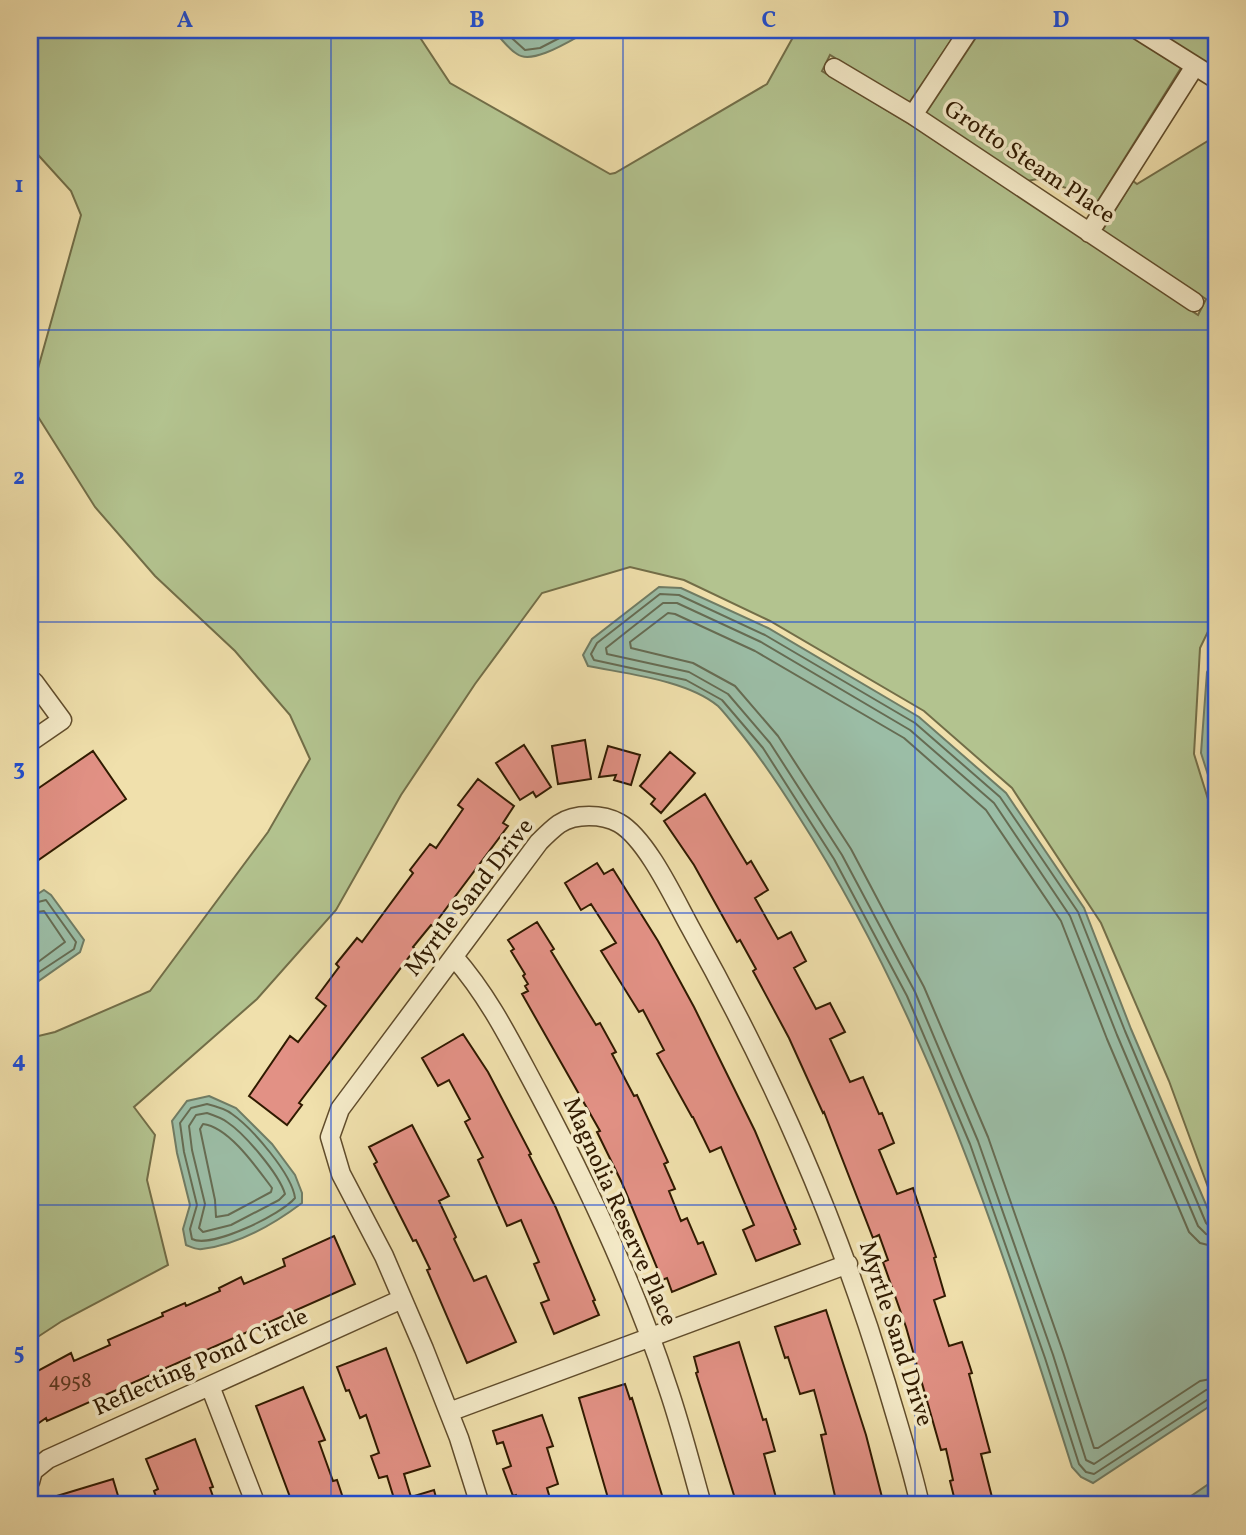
<svg xmlns="http://www.w3.org/2000/svg" width="1246" height="1535" viewBox="0 0 1246 1535" font-family="Vollkorn,serif">
	<style>
		.green { fill: #b3c38f; stroke: #726e48; stroke-width: 2 }
		.water { fill: #9bbda6; stroke: #707c64; stroke-width: 2 }
		.lines { fill: none; stroke-linecap: round; stroke-linejoin: round }
		.shore { stroke: #666c53; stroke-width: 2 }
		.building { fill: #e29185; stroke: #301a00; stroke-width: 2 }
		.minor-casing { stroke: #604c2b; stroke-width: 21 }
		.minor { stroke: #f5ebc9; stroke-width: 18 }
		.grid { fill: none; stroke: #1d4ed8; stroke-width: 2; stroke-opacity: 0.55 }
		.labels { text-anchor: middle; dominant-baseline: central; stroke-width: 7; stroke-linejoin: round; paint-order: stroke }
		.number-label { font-size: 21px; fill: #5c3821 }
		.street-label { font-size: 24px; fill: #301a00; stroke: #f5ebc9 }
		.neatline { fill: none; stroke: #1d4ed8; stroke-width: 2.5 }
		.grid-label { font-size: 23px; text-anchor: middle; font-weight: bold; fill: #1d4ed8 }
	</style>
	<rect width="100%" height="100%" fill="#f0e0ac"/>
	<filter id="stains"><feTurbulence type="fractalNoise" baseFrequency=".00286" numOctaves="4"/><feColorMatrix values="0 0 0 0 .2 0 0 0 0 .09 0 0 0 0 .02 0 0 0 .5 -.17"/></filter>
	<radialGradient id="worn" r=".72"><stop offset=".6" stop-color="#630" stop-opacity="0"/><stop offset="1" stop-color="#630" stop-opacity=".3"/></radialGradient>
	<!-- green -->
	<path class="green" d="M30,30H415L450,83L610,174L615,173L767,84L797,30H958L909,103L830,55L822,71L916,128L1198,315L1206,299L1102,231L1133,181L1137,184L1216,136V615L1200,648L1194,754L1216,825V1209L1169,1081L1101,923L1012,788L924,711L770,621L684,580L630,567L542,593L475,684L401,795L336,910L257,999L134,1107L155,1135L147,1180L168,1265L62,1321L30,1342V1038L55,1032L150,991L268,832L310,759L290,715L235,651L155,576L95,507L30,404V397L81,215L71,191L30,146Z
		M981,30H1121L1181,68L1091,212L1079,192L1038,179L1027,181L926,113Z
		M1155,30H1216V69Z"/>
	<!-- water -->
	<path class="water" d="M492,30H590C574,38 533,66 517,54C507,48 501,37 492,30Z
		M659,587L681,588L768,628L919,717L1006,793L1084,908L1131,1029L1216,1228V1402L1093,1483L1081,1477L1072,1467C1001,1243 927,1016 799,817C779,785 759,755 735,726C730,720 724,712 718,706C687,680 627,674 588,666L583,655L592,639Z
		M1216,658V800L1201,753L1207,672Z
		M44,890L51,895L84,940L80,952L30,987V899Z
		M209,1096L236,1108L272,1144L295,1175L302,1193V1203C274,1224 237,1245 202,1249C196,1250 191,1247 186,1245L183,1229L190,1205L177,1153L172,1121L187,1101Z
		M1216,1479V1505H1178Z"/>
	<g class="lines">
		<!-- shore -->
		<path class="shore" d="M503,30L525,50L540,48L575,30
			M1216,671L1214,675L1208,751L1216,777
			M30,904L46,900L76,942L74,949L30,978
			M30,913L44,911L65,942L30,968
			M207,1104C215,1106 226,1109 232,1114C252,1128 292,1174 295,1198C282,1214 211,1249 192,1239L190,1229L197,1205L184,1152L180,1123L191,1108Z
			M207,1113C213,1115 222,1118 227,1122C245,1134 279,1174 285,1194L279,1200L231,1225L203,1232L199,1228L205,1204L192,1150L189,1126L196,1115Z
			M203,1124C229,1127 257,1168 272,1188L271,1192L228,1215L216,1217L215,1200L200,1129Z
			M1216,1228L1210,1227L1206,1223L1125,1031L1078,912L1000,797L915,723L765,635L679,595L660,594L597,643L591,654L594,660L686,680L722,700L763,748L834,859L907,996L970,1144L1045,1358L1079,1464L1086,1472L1094,1474L1210,1398L1216,1397
			M1216,1237L1206,1234L1198,1226L1117,1035L1070,916L994,803L910,730L761,642L677,603H663L606,648L607,654L689,672L728,694L770,743L842,855L915,992L978,1141L1053,1355L1086,1460L1094,1464L1206,1390L1216,1388
			M1216,1247L1200,1243L1189,1232L1107,1039L1061,921L986,810L904,738L755,651L675,614L668,613L630,642L631,648L693,663L735,686L778,736L851,849L924,987L988,1137L1063,1352L1094,1448H1098L1200,1381L1216,1378"/>
	</g>
	<!-- building -->
	<path class="building" d="M585,740L591,779L558,784L552,746Z
		M524,745L551,787L536,797L533,792L520,800L496,763Z
		M608,746L640,755L631,785L614,780L616,775L599,777Z
		M93,751L126,799L37,861L30,851V794Z
		M670,752L695,773L661,813L651,804L655,799L640,786Z
		M478,779L514,806L503,823L508,826L433,926L431,925L413,947L415,949L299,1103L302,1105L287,1125L249,1096L290,1036L298,1042L326,1006L316,998L339,967L336,964L357,938L362,942L413,873L410,870L430,844L436,848L463,809L458,805Z
		M705,794L747,864L751,861L768,890L755,898L778,939L791,932L806,961L794,968L816,1009L830,1003L845,1032L830,1039L850,1082L863,1077L879,1114L882,1113L894,1143L879,1150L897,1194L913,1188L936,1257L934,1258L945,1296L934,1300L949,1346L962,1342L972,1373L969,1374L990,1452L981,1454L994,1505H956L950,1481L953,1480L946,1449L941,1450L906,1327L883,1262L888,1260L879,1235L873,1238L824,1112L823,1113L789,1038L753,971L756,969L740,940L737,942L694,865L664,821Z
		M597,863L604,874L613,869L658,941L694,1007L755,1131L796,1229L794,1230L800,1244L756,1261L743,1230L754,1225L721,1147L710,1152L693,1117H692L657,1054L664,1050L643,1010L639,1012L601,951L616,943L591,904L581,910L565,883Z
		M537,922L554,949L551,951L596,1025L600,1023L616,1052L612,1054L634,1096L637,1095L668,1162L664,1164L675,1189L669,1191L681,1221L687,1218L698,1244L703,1242L716,1274L672,1292L667,1278L662,1280L622,1183L597,1132L600,1131L522,994L528,991L525,986L528,984L523,976L525,974L511,951L514,949L508,940Z
		M463,1034L488,1072L531,1154L529,1155L556,1208L595,1300L593,1301L599,1315L554,1334L541,1303L549,1300L534,1264L539,1262L521,1220L507,1226L478,1160L483,1157L465,1122L470,1119L449,1080L438,1086L422,1058Z
		M412,1125L449,1196L439,1201L456,1237L454,1239L474,1281L486,1276L516,1342L467,1363L427,1270L430,1269L416,1240L413,1241L374,1164L377,1162L369,1147Z
		M334,1236L355,1284L47,1421L46,1418L30,1429V1375L71,1353L74,1361L110,1345L108,1340L163,1316L162,1313L185,1303L186,1306L220,1291L219,1288L241,1277L244,1284L285,1266L283,1259Z
		M826,1310L866,1435L884,1505H837L821,1435L826,1434L814,1390L800,1394L788,1357L785,1358L775,1327Z
		M739,1342L763,1420L766,1419L775,1451L764,1454L778,1505H737L696,1373L698,1372L694,1357Z
		M386,1348L430,1466L404,1474L411,1497L434,1490L438,1505H396L387,1476L379,1478L371,1456L379,1453L366,1415L360,1418L349,1390L346,1391L337,1367Z
		M625,1384L630,1399L632,1398L665,1505H610L579,1398Z
		M303,1387L325,1440L319,1442L333,1481L337,1480L344,1501L330,1505H293L256,1406Z
		M542,1415L553,1446L547,1448L558,1484L547,1488L552,1505H519L516,1495L513,1496L503,1469L511,1466L503,1442L497,1444L493,1431Z
		M195,1439L213,1487L210,1488L216,1505H159L154,1491L158,1489L146,1459Z
		M113,1479L119,1499L100,1505H38L37,1502Z"/>
	<g class="lines">
		<!-- minor casing -->
		<g class="minor-casing">
			<path id="minor" d="M1138,30L1216,79
				M834,68L913,115L1194,302
				M913,115L969,30
				M1089,233L1195,66
				M30,684L34,682L62,720L30,742
				M454,957C490,998 512,1044 538,1092C588,1186 635,1286 668,1388C681,1426 691,1466 702,1505
				M210,1386L256,1505
				M449,1412L848,1264
				M30,1482L33,1471L48,1459L402,1299
				M480,1505L459,1438L424,1349L384,1256L341,1174L330,1137L340,1109L539,842C545,836 552,829 559,824C575,813 603,814 619,823C647,839 675,900 690,927C773,1076 837,1220 886,1383C898,1424 911,1464 920,1505"/>
		</g>
		<!-- minor -->
		<use href="#minor" class="minor"/>
	</g>
	<!-- grid -->
	<path class="grid" d="M331,30V1505M623,30V1505M915,30V1505M30,330H1216M30,622H1216M30,913H1216M30,1205H1216"/>
	<g class="labels">
		<!-- number labels -->
		<g class="number-label">
			<text x="70" y="1381">4958</text>
		</g>
		<!-- street labels -->
		<g class="street-label">
			<text transform="translate(1029 163) rotate(34)">Grotto Steam Place</text>
			<text transform="translate(470 898) rotate(-52)">Myrtle Sand Drive</text>
			<text transform="translate(619 1212) rotate(66)">Magnolia Reserve Place</text>
			<text transform="translate(895 1334) rotate(72)">Myrtle Sand Drive</text>
			<text transform="translate(201 1363) rotate(-24)">Reflecting Pond Circle</text>
		</g>
	</g>
	<!-- margin -->
	<rect width="1246" height="1535" fill="none" stroke="#f0e0ac" stroke-width="77"/>
	<rect x="38" y="38" width="1170" height="1458" class="neatline"/>
	<g class="grid-label">
		<text x="185" y="27">A</text>
		<text x="477" y="27">B</text>
		<text x="769" y="27">C</text>
		<text x="1061" y="27">D</text>
		<text x="19" y="192">1</text>
		<text x="19" y="484">2</text>
		<text x="19" y="775">3</text>
		<text x="19" y="1067">4</text>
		<text x="19" y="1359">5</text>
	</g>
	<rect width="100%" height="100%" filter="url(#stains)"/>
	<rect width="100%" height="100%" fill="url(#worn)"/>
</svg>
